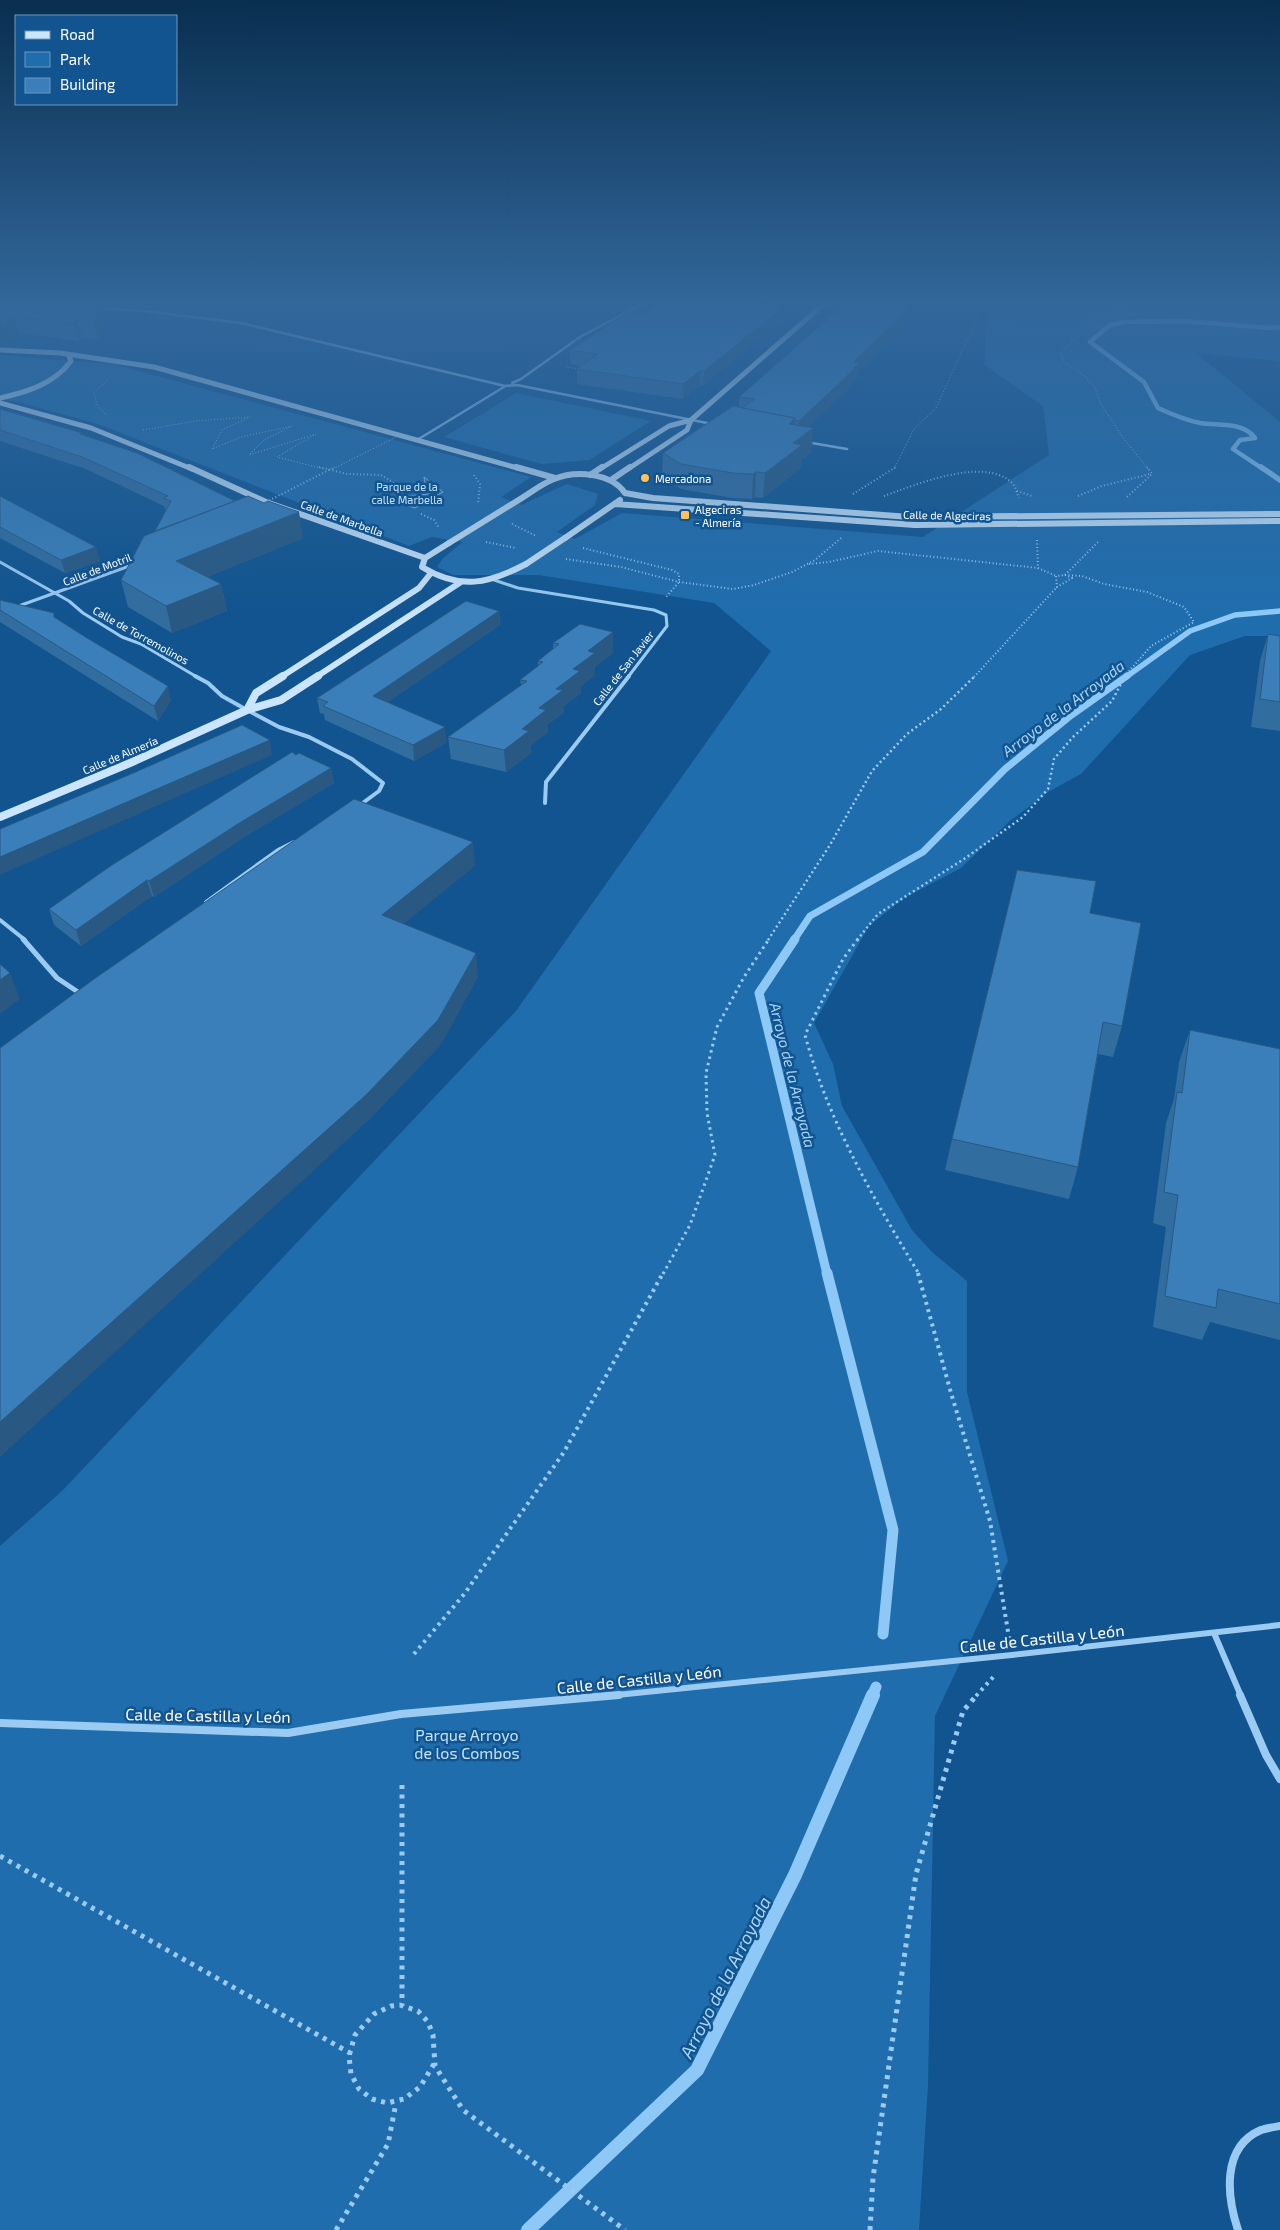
<svg xmlns="http://www.w3.org/2000/svg" width="1280" height="2230" viewBox="0 0 1280 2230" font-family="'Exo 2',sans-serif">
	<style>
		.green { fill: #206dad }
		.water { fill: #396b96; stroke: #8dc8f6 }
		.lines { fill: none; stroke-linecap: round; stroke-linejoin: round }
		.stream-far5 { stroke: #8dc8f6; stroke-width: 4.5 }
		.stream-far4 { stroke: #8dc8f6; stroke-width: 5.5 }
		.stream-far3 { stroke: #8dc8f6; stroke-width: 7 }
		.stream-far2 { stroke: #8dc8f6; stroke-width: 9 }
		.stream-far1 { stroke: #8dc8f6; stroke-width: 11 }
		.stream { stroke: #8dc8f6; stroke-width: 14 }
		.path-far5 { stroke: #9bcbf2; stroke-width: 1; stroke-dasharray: 1 2; stroke-linecap: butt }
		.path-far4 { stroke: #9bcbf2; stroke-width: 2; stroke-dasharray: 1 2.5; stroke-linecap: butt }
		.path-far3 { stroke: #9bcbf2; stroke-width: 2.5; stroke-dasharray: 2 3; stroke-linecap: butt }
		.path-far2 { stroke: #9bcbf2; stroke-width: 3; stroke-dasharray: 2.5 4; stroke-linecap: butt }
		.path-far1 { stroke: #9bcbf2; stroke-width: 4; stroke-dasharray: 3 4.5; stroke-linecap: butt }
		.path { stroke: #9bcbf2; stroke-width: 5; stroke-dasharray: 4 5.5; stroke-linecap: butt }
		.street-far5 { stroke: #9bcbf2; stroke-width: 2.5 }
		.street-far4 { stroke: #9bcbf2; stroke-width: 3 }
		.street-far3 { stroke: #9bcbf2; stroke-width: 4 }
		.street-far2 { stroke: #9bcbf2; stroke-width: 5 }
		.street-far1 { stroke: #9bcbf2; stroke-width: 6 }
		.street { stroke: #9bcbf2; stroke-width: 8 }
		.secondary-far2 { stroke: #cae5fc; stroke-width: 5 }
		.secondary-far1 { stroke: #cae5fc; stroke-width: 6 }
		.secondary { stroke: #cae5fc; stroke-width: 8 }
		.path-bridge-far1 { stroke: #9bcbf2; stroke-width: 1; stroke-dasharray: 1 2; stroke-linecap: butt }
		.path-bridge { stroke: #9bcbf2; stroke-width: 2; stroke-dasharray: 1 2.5; stroke-linecap: butt }
		.secondary-bridge { stroke: #cae5fc; stroke-width: 6 }
		.wall { fill: #326d9f }
		.shaded-wall { fill: #295982 }
		.building { fill: #3a7fb9; stroke: #295982 }
		.poi-dot { fill: #ffc05c; stroke: #11548f; stroke-width: 2 }
		.labels { text-anchor: middle; dominant-baseline: central; stroke-width: 5; stroke-linejoin: round; paint-order: stroke }
		.far-poi-label { font-size: 11px; fill: #fff; stroke: #11548f; text-anchor: start }
		.far-park-label { font-size: 11px; fill: #c2e3fd; stroke: #11548f }
		.far-street-label { font-size: 11px; fill: #fff; stroke: #11548f }
		.water-label { font-size: 15px; font-style: italic; fill: #a7d5f9; stroke: #11548f }
		.near-street-label { font-size: 16px; fill: #fff; stroke: #11548f }
		.near-park-label { font-size: 16px; fill: #c2e3fd; stroke: #11548f }
		.near-water-label { font-size: 18px; font-style: italic; fill: #a7d5f9; stroke: #11548f }
	</style>
	<rect width="100%" height="100%" fill="#11548f"/>
	<!-- green -->
	<path class="green" d="M991,303H1280V361L1196,353L1280,422V636H1245L1190,655L1081,774L1048,792L1010,821L961,868L904,898L869,926L814,1023L833,1064L842,1106L912,1230L932,1252L967,1281V1392L1008,1561L935,1716L928,2085L919,2230H0V1546L62,1491L516,1011L771,651L714,603L539,575H453L437,567L443,558L463,542L432,537L409,546L98,424L18,402L0,399V355L112,364L531,477L501,497L521,505L567,484L598,494L595,505L557,532L575,539L622,513L923,537L1049,455L1043,406L985,365V311Z
		M516,393L651,421L589,460L542,464L444,437Z"/>
	<!-- water -->
	<path class="water" d="M424,477L443,492L415,508L381,496L401,487L402,494L409,496L430,494L431,492L422,488L425,483Z"/>
	<g class="lines">
		<!-- stream-far5 -->
		<path class="stream-far5" d="M1263,469L1233,449L1240,440L1255,438C1243,421 1217,426 1200,423C1185,420 1171,414 1158,408L1144,382L1090,342L1110,325L1124,322L1182,321L1270,328L1280,327"/>
		<!-- stream-far4 -->
		<path class="stream-far4" d="M1261,467L1280,480
			M1126,677L1190,631L1235,615L1280,611"/>
		<!-- stream-far3 -->
		<path class="stream-far3" d="M794,940L810,916L923,852L1005,769L1069,717L1127,676"/>
		<!-- stream-far2 -->
		<path class="stream-far2" d="M795,939L759,993L827,1274"/>
		<!-- stream-far1 -->
		<path class="stream-far1" d="M827,1273L893,1530L883,1634
			M872,1696L876,1687"/>
		<!-- stream -->
		<path class="stream" d="M528,2230L697,2070L795,1875L873,1695"/>
		<!-- path-far5 -->
		<path class="path-far5" d="M566,367L580,369
			M105,414L97,405L94,393L108,379
			M143,430L196,421L250,417L222,430L212,449L241,437L292,426L264,440L249,455L316,434L277,457L324,469
			M894,469L914,429L936,408L984,303
			M1148,469L1124,439L1101,404L1094,386L1082,374L1063,361L1061,353L1099,315L1157,303"/>
		<!-- path-far4 -->
		<path class="path-far4" d="M319,467L347,474L381,475L396,484
			M474,475L480,484L478,504
			M1017,491L1032,496
			M853,494L896,467
			M884,496C915,485 986,455 1013,484C1016,488 1017,493 1019,498
			M1078,496L1102,486L1150,474
			M1127,497L1152,474L1147,467
			M421,514L434,520L439,528
			M512,524L536,536
			M1037,540L1038,568L1056,576
			M486,542L516,548
			M583,548L672,570L679,574V582L666,597
			M566,559L621,567L679,582L733,589L754,585L792,572L815,560L841,538
			M809,564L829,562L878,551L1038,568
			M1065,575L1098,542
			M1065,575L1082,576L1104,584L1147,592L1184,607L1194,622L1151,646L1124,677
			M1065,575L1072,578L1057,587L1056,576Z
			M974,677L1057,587"/>
		<!-- path-far3 -->
		<path class="path-far3" d="M768,940L830,845L872,771L907,734L941,709L975,676
			M857,940L878,914L964,859L1023,817L1048,789L1054,759L1073,737L1112,701L1125,676"/>
		<!-- path-far2 -->
		<path class="path-far2" d="M858,939L843,959L805,1035C828,1121 874,1199 919,1274
			M663,1274L690,1225L715,1155L707,1113L706,1073L717,1027L744,977L769,939"/>
		<!-- path-far1 -->
		<path class="path-far1" d="M918,1273L951,1393L990,1521L1009,1638
			M414,1654L465,1593L564,1452L663,1273
			M976,1696L995,1675"/>
		<!-- path -->
		<path class="path" d="M402,1785V2006
			M0,1856L350,2053
			M434,2064L420,2087L404,2099L387,2103L372,2099L359,2089L351,2074L349,2056L355,2035L374,2014L391,2006L400,2005L418,2011L428,2022L433,2035L435,2066L463,2110L625,2230
			M336,2230L388,2144L396,2103
			M870,2230L873,2178L916,1874L963,1711L977,1695"/>
		<!-- street-far5 -->
		<path class="street-far5" d="M98,308L145,311L241,323L505,386L517,385L712,424
			M512,383L521,379L580,337L644,303
			M417,440L504,387
			M806,442L847,449"/>
		<!-- street-far4 -->
		<path class="street-far4" d="M0,562L69,601L83,613L122,637L141,644L197,677
			M494,580L518,588L654,610L666,615L667,626L628,677
			M16,607L132,565"/>
		<!-- street-far3 -->
		<path class="street-far3" d="M195,676L208,683L222,696L247,710L279,727L309,737L352,759L383,783L379,791L360,805
			M545,803L546,782L629,676
			M206,902L278,850L294,842
			M0,920L25,940"/>
		<!-- street-far2 -->
		<path class="street-far2" d="M23,939L57,978L81,994"/>
		<!-- street-far1 -->
		<path class="street-far1" d="M1214,1633L1241,1696
			M607,1696L1012,1655L1280,1625"/>
		<!-- street -->
		<path class="street" d="M1240,1695L1266,1755L1280,1779
			M0,1723L288,1733L401,1714L619,1695
			M1238,2230C1227,2197 1221,2147 1261,2130C1267,2128 1274,2127 1280,2126"/>
		<!-- secondary-far2 -->
		<path class="secondary-far2" d="M0,350L60,353L154,367L521,469
			M0,398C27,392 54,384 71,361L68,354
			M0,403L91,428L192,469
			M600,469L669,426L691,420L825,303
			M628,469L687,430L691,420"/>
		<!-- secondary-far1 -->
		<path class="secondary-far1" d="M189,467L266,502L425,558
			M516,467L555,478
			M590,475L602,467
			M611,480L630,467
			M625,493L653,498L910,517
			M517,501C529,494 541,484 554,479C576,470 611,473 625,493
			M615,504L915,525
			M565,538L620,500
			M449,543L425,558L422,567C460,590 488,584 526,564
			M281,677L419,588L431,573
			M316,677L461,582"/>
		<!-- secondary -->
		<path class="secondary" d="M247,710L256,693L283,676
			M0,817L130,763L247,710L281,700L318,676"/>
		<!-- path-bridge-far1 -->
		<path class="path-bridge-far1" d="M333,469L400,435"/>
		<!-- path-bridge -->
		<path class="path-bridge" d="M266,502L335,467"/>
		<!-- secondary-bridge -->
		<path class="secondary-bridge" d="M910,517L1280,514
			M915,525L1280,521
			M449,543L517,501
			M526,564L565,538"/>
	</g>
	<!-- wall -->
	<path class="wall" d="M0,303L105,317L98,340L82,338L79,341L19,333L7,343Z
		M804,303L703,385H700L683,399L577,384V369L581,366L570,364V350L645,314Z
		M836,303H924L858,371V377L843,394L808,427L812,452L801,460L800,469L763,498L755,497L752,499L732,498L681,489L662,477L663,453L739,407V397L841,308Z
		M0,409L82,433L83,435L303,538L207,577L221,584L227,611L172,633L128,607L121,580L155,531L166,511L164,506L86,469L0,441Z
		M0,496L100,561L65,573L0,538Z
		M0,600L54,617L171,700L158,721L0,622Z
		M499,611L500,625L388,702L447,742L414,761L325,720L324,714L320,713L317,698Z
		M1268,634L1280,636V731L1251,727L1260,661Z
		M553,643L613,653L595,667V675L581,686V693L564,706V712L547,725L548,732L530,746L531,753L506,772L451,759L448,737L521,685L520,680L538,666V661L553,649Z
		M296,755L331,768L334,783L244,837L154,897L152,896L81,946L54,925L49,909Z
		M1090,913L1122,1026L1113,1057L1098,1054L1078,1167L1069,1199L945,1170L952,1139Z
		M1190,1030L1280,1049V1340L1210,1322L1202,1340L1153,1327L1166,1227L1153,1223L1166,1123L1174,1099L1179,1062Z"/>
	<!-- shaded-wall -->
	<path class="shaded-wall" d="M100,303H102L105,317L98,340L94,322Z
		M788,303H804L703,385L704,371Z
		M912,303H924L858,371V377L843,394L798,436L799,421L854,362Z
		M14,316L19,333L7,343L0,344V325Z
		M77,320L82,338L79,341L74,323Z
		M701,370L700,385L683,399V384Z
		M795,418L793,442L789,424Z
		M813,428L812,452L801,460L800,469L763,498L765,473L793,443Z
		M756,472L755,497L752,499L753,474Z
		M299,512L303,538L182,587L176,561Z
		M96,547L100,561L65,573L61,560Z
		M221,584L227,611L172,633L166,606Z
		M499,611L500,625L375,711L373,696Z
		M613,632V653L595,667V675L581,686V693L564,706V712L547,725L548,732L530,746L531,753L506,772L504,750L588,651Z
		M168,686L171,700L158,721L154,706Z
		M445,727L447,742L414,761L413,745Z
		M270,740L272,755L0,875V857Z
		M331,768L334,783L244,837L154,897L149,881L241,822Z
		M473,842L475,866L385,939L382,915Z
		M147,880L152,896L81,946L76,930Z
		M476,953L478,977L441,1045L370,1119L0,1457V1422Z
		M10,973L20,999L0,1014V980Z"/>
	<!-- building -->
	<path class="building" d="M0,303H100L94,322L77,320L74,323L14,316L2,325H0Z
		M660,303H788L704,371L701,370L683,384L577,369L598,354L570,350L628,312L645,314Z
		M846,303H912L854,362L859,363L844,379L799,421L795,420V418L742,408L755,399L739,397Z
		M733,406L795,418L789,424L813,428L793,443L802,445L765,473L756,472L753,474L733,473L681,464L663,453Z
		M0,409L82,433L80,434L137,453L235,501L155,531L171,501L163,498L168,496L82,457L0,430Z
		M0,496L96,547L61,560L0,527Z
		M248,496L264,503L268,501L299,512L176,561L221,584L166,606L121,580L144,536Z
		M0,600L54,613V617L87,638L168,686L154,706L0,610Z
		M466,601L499,611L373,696L445,727L413,745L323,706L328,702L317,698Z
		M580,624L613,632L588,651L595,653L573,669L580,671L556,689L563,690L539,708L546,710L522,729L529,731L504,750L448,737L527,681L520,680L543,662L538,661L559,644L553,643Z
		M1268,634L1280,636V702L1260,699Z
		M242,725L270,740L0,857V829L131,774Z
		M292,752L296,755L299,753L331,768L241,822L149,881L147,880L76,930L49,909L112,865Z
		M354,799L473,842L382,915L476,953L438,1020L366,1095L0,1422V1048L94,979Z
		M1017,870L1096,881L1090,913L1141,923L1122,1026L1103,1022L1078,1167L952,1139Z
		M0,964L10,973L0,980Z
		M1190,1030L1280,1049V1304L1218,1289L1216,1308L1165,1296L1178,1195L1164,1192L1177,1092L1182,1093Z"/>
	<!-- sky -->
	<linearGradient id="sky" x2="0" y2="1"><stop stop-color="#092e4f"/><stop offset="0.49" stop-color="#32679b"/><stop offset="1" stop-color="#32679b" stop-opacity="0"/></linearGradient>
	<rect width="1280" height="615" fill="url(#sky)"/>
	<!-- markers -->
	<g class="poi-dot">
		<circle cx="645" cy="478" r="5"/>
		<rect x="680" y="510" width="10" height="10" rx="2.5"/>
	</g>
	<g class="labels">
		<!-- far-poi labels -->
		<g class="far-poi-label">
			<text x="655" y="478">Mercadona</text>
			<text x="695" y="509">Algeciras<tspan x="695" dy="13">- Almería</tspan></text>
		</g>
		<!-- far-park labels -->
		<g class="far-park-label">
			<text x="407" y="486">Parque de la<tspan x="407" dy="13">calle Marbella</tspan></text>
		</g>
		<!-- far-street labels -->
		<g class="far-street-label">
			<text transform="translate(947 515) rotate(1)">Calle de Algeciras</text>
			<text transform="translate(342 518) rotate(20)">Calle de Marbella</text>
			<text transform="translate(97 569) rotate(-21)">Calle de Motril</text>
			<text transform="translate(141 635) rotate(29)">Calle de Torremolinos</text>
			<text transform="translate(623 668) rotate(-52)">Calle de San Javier</text>
			<text transform="translate(120 755) rotate(-23)">Calle de Almería</text>
		</g>
		<!-- water labels -->
		<g class="water-label">
			<text transform="translate(1063 708) rotate(-37)">Arroyo de la Arroyada</text>
			<text transform="translate(793 1075) rotate(76)">Arroyo de la Arroyada</text>
		</g>
		<!-- near-street labels -->
		<g class="near-street-label">
			<text transform="translate(1042 1638) rotate(-6)">Calle de Castilla y León</text>
			<text transform="translate(639 1679) rotate(-6)">Calle de Castilla y León</text>
			<text transform="translate(208 1715) rotate(1)">Calle de Castilla y León</text>
		</g>
		<!-- near-park labels -->
		<g class="near-park-label">
			<text x="467" y="1734">Parque Arroyo<tspan x="467" dy="18">de los Combos</tspan></text>
		</g>
		<!-- near-water labels -->
		<g class="near-water-label">
			<text transform="translate(725 1977) rotate(-63)">Arroyo de la Arroyada</text>
		</g>
	</g>
	<!-- legend -->
	<rect x="15" y="15" width="162" height="90" fill="#11548f" stroke="#7098bc"/>
	<rect x="25" y="31" width="25" height="8" fill="#cae5fc" stroke="#7098bc"/>
	<text x="60" y="40" font-size="15" fill="#ffffff">Road</text>
	<rect x="25" y="52" width="25" height="15" fill="#206dad" stroke="#7098bc"/>
	<text x="60" y="65" font-size="15" fill="#ffffff">Park</text>
	<rect x="25" y="78" width="25" height="15" fill="#3a7fb9" stroke="#7098bc"/>
	<text x="60" y="90" font-size="15" fill="#ffffff">Building</text>
</svg>
